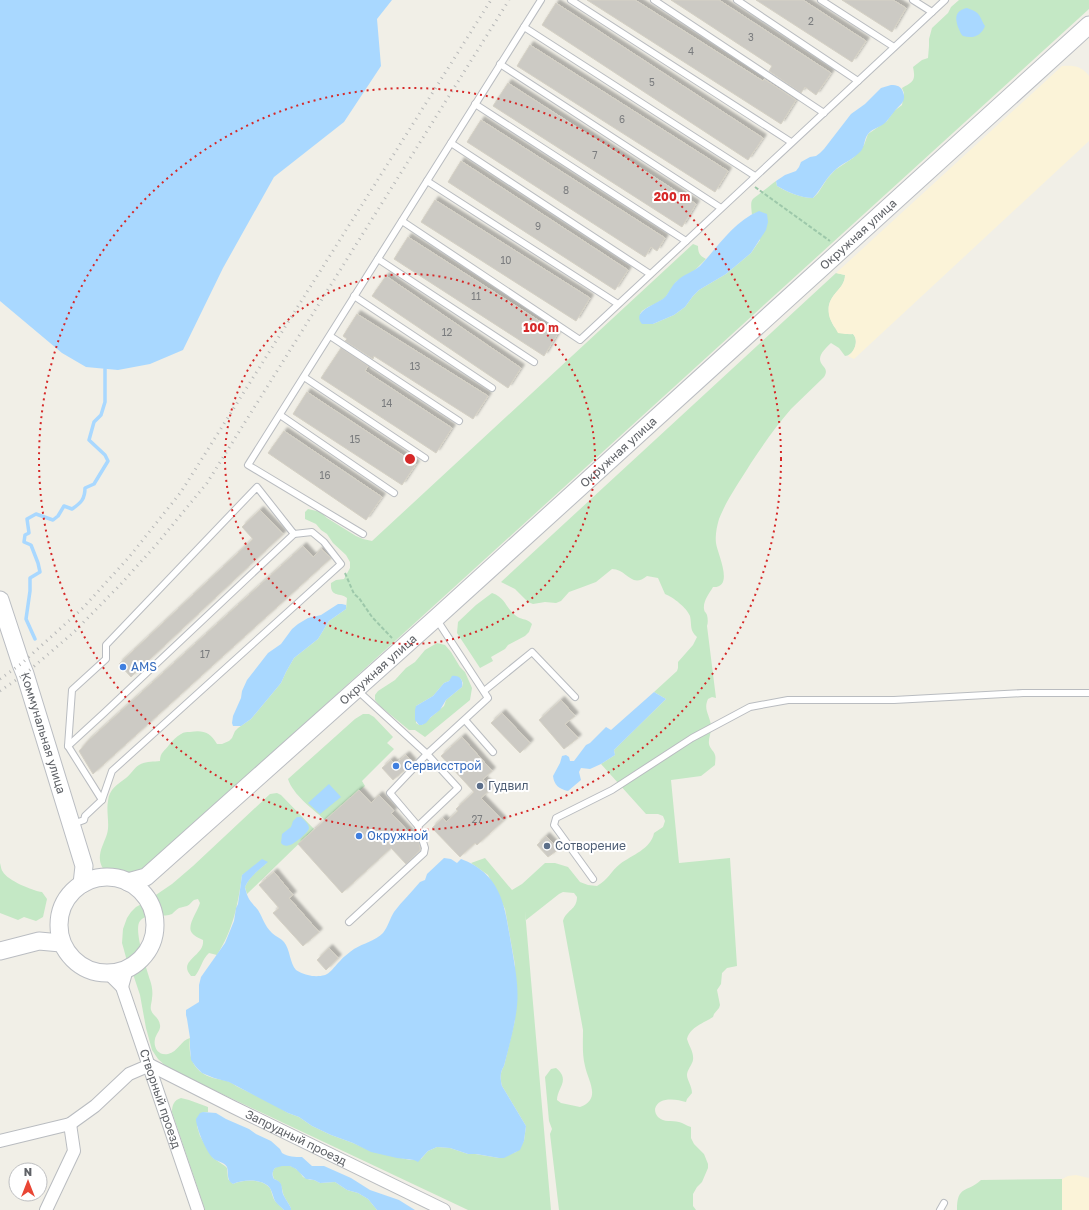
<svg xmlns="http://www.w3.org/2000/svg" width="1089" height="1210" viewBox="0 0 1089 1210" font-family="'Golos Text',sans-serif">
	<defs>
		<filter id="shadow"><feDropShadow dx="3.5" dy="-3.5" stdDeviation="1" flood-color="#0004"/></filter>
	</defs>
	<rect width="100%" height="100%" fill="#f1efe7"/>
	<g fill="#c4e8c5" fill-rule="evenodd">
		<path d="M959,0h130v9l-942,858c-6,3 -13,7 -19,10 -15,5 -30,-7 -28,-22 1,-8 5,-14 7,-21 3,-10 -1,-22 1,-33 1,-12 10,-17 18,-23 5,-4 8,-10 13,-13 7,-4 14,-3 21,-4 0,-9 5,-10 9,-16 4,-5 7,-8 12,-11 3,-2 6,-2 9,-2 13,-2 20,0 27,12h5l7,-3 3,-3 3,-7 3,-3 13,-9 30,-36 5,-11 8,-14 24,-19 11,-18 17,-12 1,-11c-7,-6 -17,0 -16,-15l5,-3 8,-1 6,-11v-6l-4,-7 -13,-12 -6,-9 -6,-4 -5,-6 -11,-5v-7l3,-3 13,3 6,6 29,18 7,3 9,2 321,-297 5,2c0,7 2,10 8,13l-11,11 -19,12 -11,16 -10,6 -7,3 -6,4 -2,3 13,10 21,-9 11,-8 8,-11 6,-6 27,-16 25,-21 9,-13 -5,-27 -3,2c-2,-18 -1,-14 11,-24 5,-3 8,-7 13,-10l1,5c10,6 24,12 36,12l5,-5 9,-14 8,-9 18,-12 11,-13 4,-11 19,-13 7,-10 8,-6 2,-12 -2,-5c11,-6 14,-7 11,-21l9,-7 6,-2 1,-12v-7l3,-11 16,-15 3,-6z"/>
		<path d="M836,273l9,2c0,17 -24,21 -14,45 2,5 3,8 8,10 5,3 8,5 14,4 6,6 2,21 -8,22l-6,-8 -8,-5c-4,4 -11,10 -11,16 0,8 10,8 4,18 -11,11 -22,21 -33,32 -15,17 -28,36 -40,54 -11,18 -24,36 -32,56 -2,7 -4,16 -3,24 1,10 19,45 -3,44 -4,7 -10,14 -9,22 1,5 1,1 3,6 1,4 1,8 0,11l9,72 -4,-1 -4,2c-5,11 2,16 3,27 1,6 -3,12 -2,18 1,5 5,7 6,11 1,3 0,7 0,10l-14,11 -30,4 8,83 51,-5 7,108 -10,2 -5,5 -1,11 -4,6 3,15 -1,3 -5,6 -1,3c-9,6 -23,10 -26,22 2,7 7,13 6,21 -1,5 -6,10 -6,15 0,5 5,11 5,18l-5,6 -1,3c-9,-3 -28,-6 -31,7 0,3 1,6 3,8 6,6 14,3 21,5 4,1 8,4 12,5v11l3,6 10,10 4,10v4l-6,14 -5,5 -4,7v12l3,4h-137l-9,-76 2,-5 -3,-8 -4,-44 6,-8 5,-1c15,12 1,20 1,32l4,3 19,4c22,-8 8,-26 5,-41 -3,-12 -2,-24 -2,-36l-20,-109c3,-11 14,-11 14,-24l-3,-4 -11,-1 -4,2 -33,26 -1,-9 26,299h-83l-299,-141 -11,-10 -6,-9 -6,-22 -6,-33 -7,-21 -5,-9 -4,-15 -2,-7 1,-14 4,-11 4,-6 5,-5 11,-6 25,-17 21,-18 77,-72 7,-1 4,2 33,34 -67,65 -2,-7c5,-11 13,-17 22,-24l-25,12c-4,30 -9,55 -25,80l-8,-2c-7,6 -8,16 -14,23h-4c-14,-16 14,-20 12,-36 -4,-2 -9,-4 -11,-7 -6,-7 6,-22 8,-30l-2,-4 -4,1c-2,1 -4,5 -7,6 -3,1 -5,1 -8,2 -3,2 -5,4 -7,6 -10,4 -24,-2 -32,7 -7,8 7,49 10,59 2,6 3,12 2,18 0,4 -2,8 -1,12 2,6 8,7 9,15 1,5 -4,9 -5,14 -2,9 4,17 13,15 10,-2 13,-14 22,-16 -2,19 3,34 23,40 8,2 16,2 23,8l41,20 11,7 11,4 13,9 19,9 22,8 18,8 39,9 11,-1 7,-8 9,-4 13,1 18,6h7l24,4 17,-6 8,-11 2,-15 -24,-40c-2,-8 -2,-14 2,-20l11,-46v-55l-10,-56 -17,-34 -17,-12 14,-5 27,32 10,-6 23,-21h10l13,4 12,15 8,3 9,1c11,-6 14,-15 23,-22 12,-9 31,-15 34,-31l9,-6 2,-6 -2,-5 -5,-2h-12l-45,-50 14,-9 -1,-5 52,-51 -12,-7 23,-21 1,-3v-6l15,-17 4,-8c-8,-7 -5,-12 -7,-21 -3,-8 -17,-19 -25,-22l-7,-16 -11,-2c-16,13 -20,-7 -35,-7l-16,13 -16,6 -11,4 -8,9 -5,2 -11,-1 -12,2 -5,-2 -13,-13 -14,-7z"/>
		<path d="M492,593c14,5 13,14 23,22 5,5 12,3 17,9l-3,8 -4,4 -17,9 -3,4 -14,8 2,4 -13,7 -23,-35 1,-11 18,-17z"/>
		<path d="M437,643l8,2 6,7 9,15 5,5 7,16 -2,12 -45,37 -10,-7h-6l-29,-24 -5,-6v-5l3,-4 17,-11 11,-12 9,-6 10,-12zM454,676l7,3 2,4 -1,4 -16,13 -2,6 -22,19h-3l-3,-2v-17l17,-10 11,-13 5,-2z"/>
		<path d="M363,714h6l5,3 19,20 -6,6 7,6 -32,32 3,5 -40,34c-12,-11 -32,-25 -37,-41l67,-60z"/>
		<path d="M0,863c1,3 1,7 3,9 4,8 30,19 39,20l5,7 -4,18 -7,4 -12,-4 -6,3 -18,-7z"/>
		<path d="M181,1098l8,2 19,7v5h-5l-6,14 3,10 13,22 12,8 2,2 1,11 5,5c10,-4 27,-6 36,3 3,3 3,10 6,14 3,3 6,6 9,9h-79l-33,-98c0,-7 2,-12 9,-14z"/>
		<path d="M278,1166h12l3,1 6,4 4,6 7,3h4l6,3 15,-1 12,8 11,3 10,6 9,11h-86v-2c-2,-4 -5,-8 -7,-12 -3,-7 -1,-14 -10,-17 -2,-6 -2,-10 4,-13z"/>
		<path d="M1062,1179v31h-105c0,-25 10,-17 24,-30z"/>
	</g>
	<g fill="#fbf3d8">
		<path d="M1062,66c11,-1 20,0 27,10v65l-235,218 -6,-3c7,-5 11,-16 5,-22h-8l-7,-1c-3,-6 -8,-12 -9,-18 -3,-22 16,-24 16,-40l-9,-2z"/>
		<polygon points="1076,1175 1089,1178 1089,1210 1062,1210 1062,1179 1068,1176"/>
	</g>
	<g fill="#a9d8ff">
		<polygon points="0,0 392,0 377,19 381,66 344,122 274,177 223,268 183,350 150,364 118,370 86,367 62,353 0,301"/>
		<path d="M967,8c14,5 11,6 18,18 -4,10 -12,13 -22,10 -3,-3 -3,-5 -5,-9 -3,-10 -3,-16 9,-19z"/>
		<path d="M891,85c6,0 10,1 12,7 4,10 -4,13 -9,20 -3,3 -5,7 -8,10 -5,5 -13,6 -18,12 -4,5 -3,12 -7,17 -8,9 -19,12 -27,20 -9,8 -13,19 -21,27 -13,0 -25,-6 -36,-12l-1,-5 9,-6 11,-4 3,-4 2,-5 9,-5 6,-1 4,-3 4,-4 27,-35 14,-10 16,-16z"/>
		<path d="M759,211l8,3 1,8 -2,8 -15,23 -25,21 -27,16 -6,6 -8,11 -11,8 -21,9h-11c-12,-14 18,-20 24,-28 4,-5 6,-11 11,-15 7,-7 16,-9 23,-15 18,-19 33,-44 59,-55z"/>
		<polygon points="338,604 342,604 346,605 346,609 329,621 318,639 294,658 286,672 281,683 251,719 241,726 233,726 232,723 233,716 241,698 242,691 247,680 268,653 281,644 292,629 298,624 308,618 321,615"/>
		<path d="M452,676c7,-1 12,4 10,11l-16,13 -6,10 -9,7 -5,6 -4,2h-3l-4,-5v-10l1,-4 17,-10 11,-13 5,-2z"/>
		<path d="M654,692l12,7 -52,51 1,5 -14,9 -11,5 -9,-1 -2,4 2,8 -13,11c-9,-2 -14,-6 -15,-15l7,-13 2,-7 4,-1 3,2 1,4h4l12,-16 4,-2 16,-16 5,3z"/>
		<polygon points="329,784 341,797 320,814 308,803"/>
		<path d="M297,817h4c3,3 8,7 8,11 0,4 -15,16 -19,17 -3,1 -4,1 -7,0l-2,-2 1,-9 9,-7 2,-6z"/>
		<path d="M444,858l7,1 6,4 4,-4c43,16 44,51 51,90 3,18 7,38 5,57 -2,20 -8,40 -13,60 -4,6 -4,12 -2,20l24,40 -2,15 -4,9 -16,8h-5l-23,-4h-8l-18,-6 -13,-1 -9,4 -10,11 -4,-2 -17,-2 -26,-6 -18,-9 -22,-8 -19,-9 -13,-9 -11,-4 -59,-31 -15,-4 -12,-5 -6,-6 -5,-7 -1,-12v-10l-3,-19 -1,-4v-5l13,-8v-17l2,-8 24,-34 9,-22 2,-13 2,-4 4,-29 20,-16 6,3c-9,8 -18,14 -23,25 1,5 3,12 7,16 2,3 4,4 6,7 5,8 6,15 14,23 4,4 9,5 12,9 6,7 6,22 12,28 4,3 11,5 16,6 18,1 17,-4 28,-15 4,-5 9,-8 14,-12 10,-6 21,-8 29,-16 5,-6 7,-15 11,-21 8,-11 18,-20 26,-30l5,-2 2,-6z"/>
		<path d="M203,1112l13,1 10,6 23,10 7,5 15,7 9,8 2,4c6,4 13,4 20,4l10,9h12l27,12 19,12 29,10 16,10h-38l-9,-11 -10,-6 -11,-3 -12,-8 -15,1 -6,-3 -8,-1 -10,-10 -6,-3h-8l-7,2c-3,4 -3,7 -1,11 11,4 6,9 10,17 2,4 5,8 7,12v2h-7c-3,-3 -7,-6 -9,-9 -2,-4 -3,-11 -6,-14 -8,-9 -27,-7 -36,-3 -7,-4 -4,-10 -6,-17 -3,-5 -9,-5 -13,-8 -7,-5 -18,-31 -18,-40l4,-6z"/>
	</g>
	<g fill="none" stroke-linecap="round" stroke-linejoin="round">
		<path stroke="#a9d8ff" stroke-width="3.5" d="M35,639l-9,-20 4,-28v-13l10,-6 -2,-9 -7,-18 -7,-3 1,-7 4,-2 -2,-14 9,-5 17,6 5,-4 6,-10 8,3c9,-6 13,-10 13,-21l9,-4 14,-23 -3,-6 -16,-15 5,-18 7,-7 4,-13v-33"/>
	</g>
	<g fill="#cccac4" stroke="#d5d1c5" filter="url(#shadow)">
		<polygon points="587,0 635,0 763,81 764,79 796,100 781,124"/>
		<polygon points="671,0 719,0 831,73 816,95 805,87 801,93 769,71 772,66"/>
		<polygon points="756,0 803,0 866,41 852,62"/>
		<polygon points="842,0 893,0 906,8 892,32"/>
		<polygon points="556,3 763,138 748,160 542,25"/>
		<polygon points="530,45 728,171 715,192 517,66"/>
		<polygon points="508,83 696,204 682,227 493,106"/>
		<polygon points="481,120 665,238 657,251 651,247 645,257 467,142"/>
		<polygon points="461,161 628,270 615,290 448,182"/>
		<polygon points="435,200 590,298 576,321 421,222"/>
		<polygon points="408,237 558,333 544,356 394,259"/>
		<polygon points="386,276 521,368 508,388 372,296"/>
		<polygon points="357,314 488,396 473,419 374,356 373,359 345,341 347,339 343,336"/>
		<polygon points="341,348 368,366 365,371 452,428 436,453 321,378"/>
		<polygon points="307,392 416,464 402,485 293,414"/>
		<polygon points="284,431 382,497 366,520 268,453"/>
		<polygon points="260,510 283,534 131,677 119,664 253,539 242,527"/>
		<polygon points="303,546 313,557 321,549 331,558 93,774 79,751 88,741"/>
		<polygon points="561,700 575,716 565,724 578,738 564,749 539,720"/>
		<polygon points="502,713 530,743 520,753 491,723"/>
		<polygon points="462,737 492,771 483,779 492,788 481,798 503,821 477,845 475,843 460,857 432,828 443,818 446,822 458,811 456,809 474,792 441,756"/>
		<polygon points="406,755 413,763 393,780 382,768 391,760 395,764"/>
		<polygon points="359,790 371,803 379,795 394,811 391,813 419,843 420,848 420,850 406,864 391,848 342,893 298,844"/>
		<polygon points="546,836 559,849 548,857 537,845"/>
		<polygon points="274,872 293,895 289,898 319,932 303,946 273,913 279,908 259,885"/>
		<polygon points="329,948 338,958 326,970 317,960"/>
	</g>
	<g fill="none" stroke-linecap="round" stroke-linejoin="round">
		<defs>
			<g id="service">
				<polyline points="571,0 791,142"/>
				<polyline points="654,0 824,113"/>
				<polyline points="737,0 858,81"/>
				<polyline points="821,0 894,47"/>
				<polyline points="913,0 932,12"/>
				<polyline points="524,27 755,176"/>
				<polyline points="500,64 721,208"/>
				<polyline points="475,104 686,241"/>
				<polyline points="451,143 650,274"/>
				<polyline points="427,181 618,304"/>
				<polyline points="402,221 580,340 945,0"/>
				<polyline points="378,259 534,362"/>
				<polyline points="354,296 492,388"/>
				<polyline points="330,336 459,421"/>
				<polyline points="304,377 425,458"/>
				<polyline points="280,415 394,493"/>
				<polyline points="363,534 248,465 541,0"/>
				<polyline points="357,690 427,754 458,788 418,826"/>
				<polyline points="484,691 532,652 575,697"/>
				<polyline points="465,720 493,752"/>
				<polyline points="68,746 72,690 106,659 106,645 257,487 294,534 312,532 324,542 341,564 112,771 102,800 85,816 84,820 73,824"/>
				<polyline points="102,800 68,746 104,713 294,534"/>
				<polyline points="593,879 554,825 556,818 612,790 692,738 750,707 788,700 894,700 1023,693 1089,693"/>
				<polyline points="349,922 424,853 425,848 418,826 390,793 427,754 488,698 437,620"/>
				<polyline points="940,1210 944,1203"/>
			</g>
			<g id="minor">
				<path id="s1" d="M108,973l14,14 76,223"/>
				<polyline points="122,987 127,969"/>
				<path id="s2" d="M150,1065l83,42 211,103"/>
				<polyline points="0,1141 70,1124 95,1106 129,1074 150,1065"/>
				<polyline points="46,1210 74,1151 70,1124"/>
			</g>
			<g id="secondary">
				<path id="s3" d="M0,600l21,64 4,10 59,192 -2,18"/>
				<circle cx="107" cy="925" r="48"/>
				<path id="s4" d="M128,882l18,-5 290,-259 653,-593"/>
				<polyline points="0,951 39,941 61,943"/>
			</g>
		</defs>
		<use href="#service" stroke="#b9bcc0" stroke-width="8"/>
		<use href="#minor" stroke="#b9bcc0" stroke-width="14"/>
		<use href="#secondary" stroke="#babdc2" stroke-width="19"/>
		<g stroke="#9dc8aa" stroke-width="2" stroke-dasharray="4 2" stroke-linecap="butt">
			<polyline points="755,187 830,241"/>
			<polyline points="345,573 354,594 359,598 372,617 392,638"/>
		</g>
		<use href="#service" stroke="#fff" stroke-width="6"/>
		<use href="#minor" stroke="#fff" stroke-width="12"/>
		<use href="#secondary" stroke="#fff" stroke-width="17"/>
		<g stroke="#b7b8b8" stroke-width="3" stroke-dasharray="1 5" stroke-linecap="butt">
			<polyline points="0,679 21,664 83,608 130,556 181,492 491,0"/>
			<polyline points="0,691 25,674 73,633 120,585 156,545 207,483 509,0"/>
		</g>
	</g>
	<g fill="none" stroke="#d62828" stroke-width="2" stroke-dasharray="2 4">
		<circle cx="410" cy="459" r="185"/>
		<circle cx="410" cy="459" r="371"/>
	</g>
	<g fill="#3f7fe0" stroke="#fff" stroke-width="1.5">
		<circle cx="123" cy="667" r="4"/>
		<circle cx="396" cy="766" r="4"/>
		<circle cx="359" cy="836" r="4"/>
	</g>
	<g fill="#5c6f8a" stroke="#fff" stroke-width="1.5">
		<circle cx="480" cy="786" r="4"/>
		<circle cx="547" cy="846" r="4"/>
	</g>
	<g text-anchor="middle" stroke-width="4" stroke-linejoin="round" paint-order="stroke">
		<g font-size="10" fill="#7a7c7e">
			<text x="811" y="25">2</text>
			<text x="751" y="41">3</text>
			<text x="691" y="55">4</text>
			<text x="652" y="86">5</text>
			<text x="622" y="123">6</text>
			<text x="595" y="159">7</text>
			<text x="566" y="194">8</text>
			<text x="538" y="230">9</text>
			<text x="506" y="264">10</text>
			<text x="476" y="300">11</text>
			<text x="447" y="336">12</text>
			<text x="415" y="370">13</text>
			<text x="387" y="407">14</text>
			<text x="355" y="443">15</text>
			<text x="325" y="479">16</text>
			<text x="205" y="658">17</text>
			<text x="477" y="823">27</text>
		</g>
		<g font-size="12" fill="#5f6267" stroke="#fff">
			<text dy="4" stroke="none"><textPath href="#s4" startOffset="978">Окружная улица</textPath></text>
			<text dy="4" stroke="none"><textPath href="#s4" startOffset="654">Окружная улица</textPath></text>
			<text dy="4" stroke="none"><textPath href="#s4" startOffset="330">Окружная улица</textPath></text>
			<text dy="4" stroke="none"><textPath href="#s3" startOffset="140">Коммунальная улица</textPath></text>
			<text dy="4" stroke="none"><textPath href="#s1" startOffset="138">Створный проезд</textPath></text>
			<text dy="4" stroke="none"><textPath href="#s2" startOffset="163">Запрудный проезд</textPath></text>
		</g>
		<g font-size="12" fill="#366cbe" stroke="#fff" text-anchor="start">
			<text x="131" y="671">AMS</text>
			<text x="404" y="770">Сервисстрой</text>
			<text x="367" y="840">Окружной</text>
		</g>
		<g font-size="12" fill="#4e5e75" stroke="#fff" text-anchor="start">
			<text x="488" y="790">Гудвил</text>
			<text x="555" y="850">Сотворение</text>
		</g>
	</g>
	<circle cx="410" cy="459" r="6" fill="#d62828" stroke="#fff" stroke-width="2"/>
	<g font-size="12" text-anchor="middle" font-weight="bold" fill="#d62828" stroke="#fff" stroke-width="4" stroke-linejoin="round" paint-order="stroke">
		<text x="672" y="201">200 m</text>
		<text x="541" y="332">100 m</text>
	</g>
	<g transform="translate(28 1182)"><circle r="19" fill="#ffffff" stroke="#bfc0c2"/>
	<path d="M0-3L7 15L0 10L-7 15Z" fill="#e94635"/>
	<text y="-6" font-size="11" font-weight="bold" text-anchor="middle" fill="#5f6267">N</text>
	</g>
</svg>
